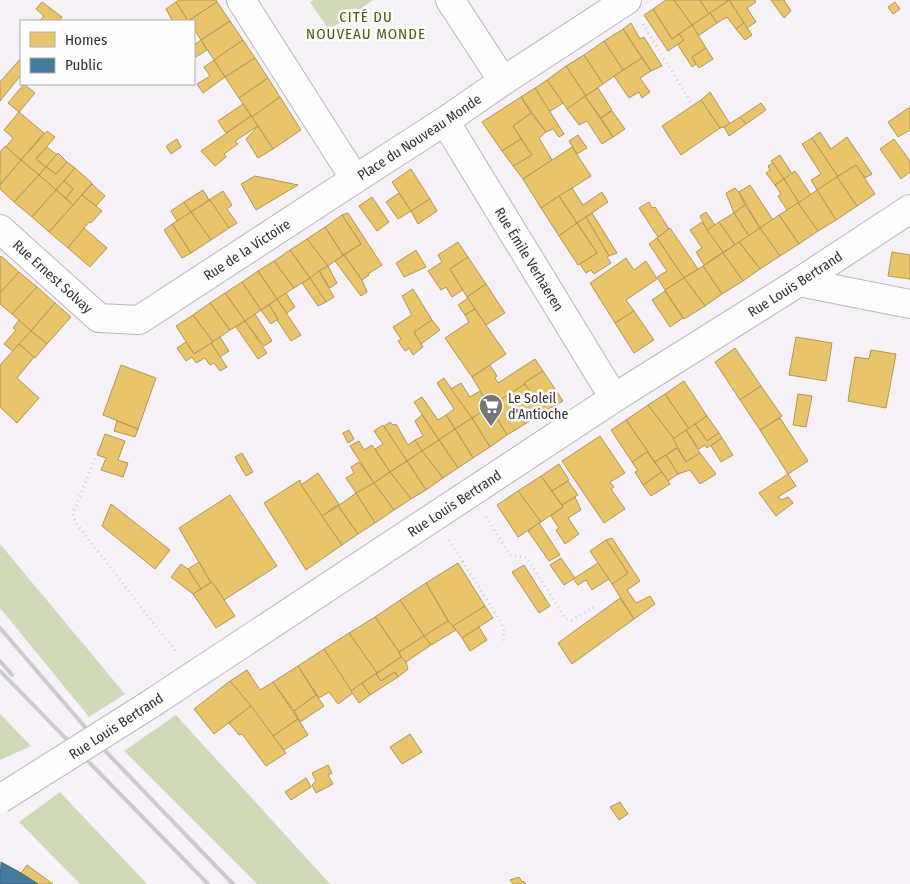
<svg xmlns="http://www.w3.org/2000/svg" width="910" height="884" viewBox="0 0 910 884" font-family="'Fira Sans Condensed',sans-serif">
	<rect width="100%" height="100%" fill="#f5f1f7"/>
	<g fill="#d1dab8">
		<polygon points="313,0 373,0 329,30 310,2"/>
		<polygon points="0,544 125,694 89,717 0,608"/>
		<polygon points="0,714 31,746 0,760"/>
		<polygon points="176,715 330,884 257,884 124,751"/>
		<polygon points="60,792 147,884 80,884 19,822"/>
	</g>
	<g fill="#e9c46a" stroke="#b3985a">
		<polygon points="179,0 216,0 217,2 188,21 176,2"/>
		<polygon points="666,0 674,0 692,25 672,39 653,9"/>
		<polygon points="674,0 700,0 709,14 692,25"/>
		<polygon points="700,0 729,0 709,14"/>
		<polygon points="729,0 755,0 756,2 747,8 756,22 747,28"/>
		<polygon points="729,0 744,23 736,29 727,17 717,23 710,13"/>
		<polygon points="771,0 784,0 791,11 784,18"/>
		<polygon points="42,2 62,17 59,21 39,21 44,16 36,9"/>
		<polygon points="176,2 188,21 170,21 172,20 166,9"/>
		<polygon points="217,2 230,21 201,40 194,29 194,21 188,21"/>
		<polygon points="895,2 900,9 893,14 888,7"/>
		<polygon points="653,9 672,39 679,34 684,40 668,51 644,15"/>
		<polygon points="710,13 717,23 698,36 692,25"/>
		<polygon points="230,21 243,40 214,60 201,40"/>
		<polygon points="631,23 640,39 644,37 662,66 651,71 623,29"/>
		<polygon points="744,23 752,35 745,40 736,29"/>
		<polygon points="692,25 706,48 692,57 696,64 692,67 678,45 684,40 679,34"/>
		<polygon points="623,29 642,58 623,70 604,41"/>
		<polygon points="201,40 207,50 194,58 194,45"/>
		<polygon points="243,40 255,58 225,77 214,60"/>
		<polygon points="604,41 623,70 603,84 584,55"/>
		<polygon points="706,48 713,59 699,68 692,57"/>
		<polygon points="584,55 603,84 586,96 566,66"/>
		<polygon points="21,58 21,75 0,101 0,82"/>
		<polygon points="255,58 268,78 239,98 225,77"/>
		<polygon points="642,58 651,71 640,78 650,92 642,98 639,92 629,98 614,76"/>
		<polygon points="214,60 225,77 203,93 197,84 210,76 204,67"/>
		<polygon points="566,66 586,96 567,109 547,80"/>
		<polygon points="268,78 280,97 252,117 239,98"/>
		<polygon points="547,80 563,103 549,112 535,88"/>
		<polygon points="24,84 35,93 19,112 8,103"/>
		<polygon points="535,88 564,134 559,137 553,129 546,132 521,97"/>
		<polygon points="598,88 612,110 601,118 585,96"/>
		<polygon points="710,92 730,124 724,127 720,128 701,100"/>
		<polygon points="585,96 613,137 602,144 587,121 579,125 567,109"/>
		<polygon points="280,97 301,130 273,149 252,117"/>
		<polygon points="521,97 531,113 513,126 521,139 502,151 482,122"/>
		<polygon points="701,100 720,128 681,155 662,126"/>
		<polygon points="761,103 766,110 746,124 740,117"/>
		<polygon points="243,104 251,116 226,133 218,121"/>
		<polygon points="910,107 910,130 898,137 888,122"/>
		<polygon points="612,111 625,129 613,137 601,118"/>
		<polygon points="19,112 44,133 21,160 6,147 13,138 4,130"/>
		<polygon points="531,113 546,132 539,138 552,160 523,179 513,166 532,155 513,126"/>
		<polygon points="251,116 258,126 235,141 238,144 224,154 226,157 215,166 201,151"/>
		<polygon points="740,117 746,124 729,136 724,127"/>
		<polygon points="258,126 273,149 258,158 246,139"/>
		<polygon points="47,131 55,137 36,159 46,167 39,175 21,160"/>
		<polygon points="820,132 831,149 847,137 872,174 865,178 856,165 838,177 812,138"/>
		<polygon points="578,135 587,148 577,154 569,141"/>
		<polygon points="812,138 838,177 817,190 811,180 821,174 802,144"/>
		<polygon points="177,139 181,147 171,154 166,146"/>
		<polygon points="521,139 532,155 513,166 502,151"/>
		<polygon points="894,139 910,161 910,172 901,179 880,149"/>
		<polygon points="5,146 21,160 0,185 0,152"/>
		<polygon points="47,147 57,155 46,167 36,159"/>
		<polygon points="572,147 591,176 541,208 523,179"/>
		<polygon points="58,153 67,162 56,174 46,167"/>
		<polygon points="780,155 792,174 784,179 771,161"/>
		<polygon points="21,160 39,175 14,202 0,189 0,185"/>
		<polygon points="67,162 75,168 56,190 39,175 46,167 56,174"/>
		<polygon points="773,163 784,179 775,185 766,173 770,170 768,166"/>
		<polygon points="856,165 875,194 857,206 837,177"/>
		<polygon points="75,168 92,183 73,205 66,198 73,189 64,181"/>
		<polygon points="411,169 430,199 411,211 392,182"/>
		<polygon points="795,171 811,195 799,203 784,179"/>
		<polygon points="39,175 56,190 32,217 14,202"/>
		<polygon points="255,176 298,185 256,210 241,184"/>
		<polygon points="837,177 857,206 836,220 817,190"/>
		<polygon points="784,179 799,203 787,210 778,196 781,194 775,185"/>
		<polygon points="64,181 73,189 66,198 56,190"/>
		<polygon points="92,184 105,196 96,206 82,195"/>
		<polygon points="750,185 773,220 760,228 739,192"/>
		<polygon points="572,188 583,205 602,192 608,202 577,223 559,196"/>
		<polygon points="735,188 739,192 745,205 734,213 726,193"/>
		<polygon points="56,190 73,205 49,232 32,217"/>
		<polygon points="203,190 209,200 191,212 184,202"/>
		<polygon points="817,190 836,220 818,231 798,203"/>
		<polygon points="223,191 232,205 227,209 237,223 229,228 209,200"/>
		<polygon points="399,193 411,211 398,219 386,202"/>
		<polygon points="82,195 102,211 91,223 89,222 68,248 49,232"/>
		<polygon points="559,196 577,223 559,236 541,208"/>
		<polygon points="372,197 389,222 377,231 359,206"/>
		<polygon points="430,199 437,211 418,224 411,211"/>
		<polygon points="210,200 229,228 211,240 191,212"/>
		<polygon points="184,202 191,212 177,221 171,211"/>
		<polygon points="649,202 652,208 655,207 669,229 658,237 639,208"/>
		<polygon points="798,203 818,231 799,244 779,215"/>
		<polygon points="745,205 760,228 749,236 734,213"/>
		<polygon points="191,212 211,240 191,253 172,224"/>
		<polygon points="706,212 715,225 707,230 700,216"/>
		<polygon points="348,213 382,265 368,274 369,275 362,280 344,255 361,244 342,215"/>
		<polygon points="592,213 617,253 609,256 586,217"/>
		<polygon points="734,213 749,236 735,245 719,222"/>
		<polygon points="342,215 361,244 343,255 325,227"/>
		<polygon points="779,215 799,244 780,256 760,228"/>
		<polygon points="586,217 609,256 607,257 611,263 594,274 591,270 586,273 580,264 597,253 577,223"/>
		<polygon points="702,222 723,252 704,265 696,252 702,248 690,230"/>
		<polygon points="719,222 735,245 723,252 707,230"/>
		<polygon points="577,223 597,253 578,265 559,236"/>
		<polygon points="172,224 191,253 182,258 164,230"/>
		<polygon points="325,227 343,255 328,266 307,239"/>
		<polygon points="84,228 107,248 90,267 68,248"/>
		<polygon points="670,228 698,269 684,278 657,238"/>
		<polygon points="760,228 780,256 760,269 739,242"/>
		<polygon points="657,238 684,278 665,290 657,277 667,271 649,244"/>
		<polygon points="307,239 328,266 310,278 290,250"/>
		<polygon points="458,242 468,257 450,269 463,290 452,297 446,287 441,290 428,271 442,262 438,255"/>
		<polygon points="739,242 760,269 743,281 723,253"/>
		<polygon points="290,250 310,278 294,288 274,261"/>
		<polygon points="416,250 426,267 404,277 396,263"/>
		<polygon points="892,252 910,255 910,279 888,276"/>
		<polygon points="723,253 743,281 722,294 703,266"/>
		<polygon points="344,255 362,280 367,292 361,296 335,261"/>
		<polygon points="1,256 19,272 0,293 0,258"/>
		<polygon points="468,257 486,284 467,297 450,269"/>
		<polygon points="626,258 634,270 646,261 657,279 626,300 634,311 615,323 590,283"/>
		<polygon points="274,261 294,288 277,299 258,271"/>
		<polygon points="328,266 337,283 330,288 319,271"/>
		<polygon points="703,266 722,294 705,306 684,278"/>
		<polygon points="258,271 277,299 261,310 242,282"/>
		<polygon points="319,271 334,297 326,302 310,278"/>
		<polygon points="19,272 37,287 12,314 0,304 0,293"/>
		<polygon points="310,278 326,302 318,306 302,283"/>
		<polygon points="684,278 705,306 684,319 665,290"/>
		<polygon points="242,282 261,310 245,321 225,293"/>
		<polygon points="486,284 505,313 486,325 467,297"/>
		<polygon points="37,287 55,303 31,331 12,314"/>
		<polygon points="413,289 432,320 414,332 423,347 413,355 409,348 405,351 398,341 401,339 393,327 412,315 402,296"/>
		<polygon points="665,291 683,318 670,327 652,300"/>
		<polygon points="225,293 245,321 230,330 210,303"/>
		<polygon points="286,293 295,307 287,313 277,299"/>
		<polygon points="468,298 475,309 465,315 458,305"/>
		<polygon points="277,299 301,335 291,341 277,320 278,319 269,305"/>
		<polygon points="55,303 71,317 47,344 31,331"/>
		<polygon points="210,303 230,330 213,342 193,315"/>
		<polygon points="269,305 278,319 271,324 261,310"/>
		<polygon points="475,309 506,354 472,377 445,338 469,322 465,315"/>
		<polygon points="634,311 654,340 634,353 615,323"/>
		<polygon points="255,314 272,341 264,346 245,321"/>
		<polygon points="193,315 213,342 194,354 176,326"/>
		<polygon points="19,320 31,331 13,351 4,344 16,330 13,328"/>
		<polygon points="432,320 440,330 421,344 414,332"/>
		<polygon points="245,321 267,353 258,359 236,327"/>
		<polygon points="31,331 47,344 35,358 19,344"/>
		<polygon points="220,337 229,351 220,357 211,343"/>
		<polygon points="796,337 832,343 826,381 789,375"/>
		<polygon points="186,342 194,354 211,343 227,367 220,371 214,363 210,365 205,358 196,363 192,357 186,361 177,348"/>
		<polygon points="19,344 34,357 17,378 39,398 17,423 0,407 0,365"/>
		<polygon points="735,348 761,386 740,400 715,362"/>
		<polygon points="871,350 896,354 886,408 848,401 855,357 869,359"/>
		<polygon points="535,359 543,371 524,383 525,384 490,407 472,377 490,365 497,376 495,378 498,383"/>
		<polygon points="121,365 156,378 138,429 103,415"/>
		<polygon points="543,371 563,401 543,412 524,383"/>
		<polygon points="444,378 472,418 455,429 446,415 454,409 437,383"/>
		<polygon points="684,381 707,416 689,429 665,394"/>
		<polygon points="461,383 470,397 480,391 490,407 472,418 451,389"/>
		<polygon points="525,384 543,412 525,424 506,396"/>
		<polygon points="761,386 782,416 760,430 740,400"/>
		<polygon points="665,394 689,429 674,439 648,405"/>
		<polygon points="798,394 812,396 806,427 793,425"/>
		<polygon points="506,396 525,424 507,435 490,407"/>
		<polygon points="422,397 438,420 446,415 455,429 439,440 414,402"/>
		<polygon points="648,405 674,439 678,447 655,462 626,420"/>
		<polygon points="490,407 507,435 490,447 472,418"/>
		<polygon points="422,415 439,440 422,451 415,440 423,436 415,421"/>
		<polygon points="707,416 719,433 707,441 695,424"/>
		<polygon points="472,418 490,447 473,458 455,429"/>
		<polygon points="780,418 808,461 788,474 760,430"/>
		<polygon points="626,420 648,452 632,462 611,430"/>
		<polygon points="117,421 138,429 135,437 114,431"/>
		<polygon points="390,422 393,425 396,424 408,445 415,440 422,451 407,461 383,427"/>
		<polygon points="695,424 707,441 719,433 722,438 707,448 705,445 699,449 686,430"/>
		<polygon points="383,425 407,461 390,472 375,449 383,444 374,431"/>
		<polygon points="455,429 473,458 458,468 439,440"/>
		<polygon points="349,430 354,439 348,443 343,433"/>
		<polygon points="686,430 700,453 686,462 673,439"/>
		<polygon points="105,434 125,441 118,460 128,463 123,477 101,470 106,458 97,455"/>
		<polygon points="600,436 625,473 610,482 614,487 611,489 625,509 604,523 562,461"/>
		<polygon points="722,438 733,455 721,462 711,446"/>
		<polygon points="439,440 458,468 443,478 422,451"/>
		<polygon points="359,441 364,450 372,445 390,472 374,483 350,446"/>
		<polygon points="677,448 686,462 700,453 716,474 700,484 690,470 678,474 666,455"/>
		<polygon points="422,451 443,478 426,490 407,461"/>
		<polygon points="647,452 662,472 643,485 635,472 638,471 632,462"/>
		<polygon points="242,453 253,472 246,476 235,457"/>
		<polygon points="666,455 678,474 668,481 655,462"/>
		<polygon points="407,461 426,490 411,499 390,472"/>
		<polygon points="359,462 374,483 356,493 346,478 354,473 351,467"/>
		<polygon points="559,464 569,480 552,491 541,476"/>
		<polygon points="390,472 411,499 394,510 374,483"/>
		<polygon points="662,472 670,484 651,496 643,485"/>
		<polygon points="318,473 339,504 322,516 301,485"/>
		<polygon points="788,474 796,486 778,497 782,500 788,497 793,503 776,516 759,493"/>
		<polygon points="541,476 563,507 541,522 518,491"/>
		<polygon points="300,480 301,485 342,545 306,570 264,503"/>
		<polygon points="568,481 578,495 562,505 552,491"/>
		<polygon points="374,483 394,510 375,523 356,493"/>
		<polygon points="518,491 541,522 518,537 497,505"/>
		<polygon points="356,493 375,523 358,534 338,506"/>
		<polygon points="230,495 277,566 224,600 212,582 211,583 179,528"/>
		<polygon points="575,497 581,510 568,518 579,534 565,544 556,530 559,528 551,516 563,507 562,505"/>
		<polygon points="111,504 170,550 155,569 102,526"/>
		<polygon points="338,506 358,534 342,545 322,516"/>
		<polygon points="539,523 560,555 549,561 528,531"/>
		<polygon points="612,538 640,581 627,590 636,603 650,596 655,604 634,619 612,584 628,573 606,540"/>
		<polygon points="606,540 628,573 612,584 590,551"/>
		<polygon points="561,558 575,578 564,585 550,565"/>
		<polygon points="199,562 211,583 201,589 188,569"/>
		<polygon points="458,563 485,606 452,627 426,583"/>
		<polygon points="598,563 609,579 592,590 586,580 578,585 573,579"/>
		<polygon points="181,564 188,569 201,589 193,594 171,577"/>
		<polygon points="524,565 550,606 539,613 512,572"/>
		<polygon points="212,582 235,616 216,628 193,594"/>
		<polygon points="426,583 448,621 424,636 400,600"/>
		<polygon points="620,598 634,619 572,664 558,643"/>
		<polygon points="400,600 424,636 399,652 375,617"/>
		<polygon points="485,606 493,618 462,638 453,626"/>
		<polygon points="375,617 399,652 401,657 377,673 349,633"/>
		<polygon points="448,621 456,630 431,645 424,636"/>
		<polygon points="479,627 487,640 470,651 462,638"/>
		<polygon points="349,633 377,673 351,691 324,649"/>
		<polygon points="424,636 431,645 406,662 401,657 399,652"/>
		<polygon points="324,649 353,693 338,704 329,692 319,698 298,666"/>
		<polygon points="401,657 406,662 408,669 398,677 395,672 381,681 376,674"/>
		<polygon points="298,666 316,695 294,711 273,682"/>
		<polygon points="247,670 260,690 273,682 298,719 273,736 230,681"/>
		<polygon points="395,672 398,677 370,695 362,683 376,674 381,681"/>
		<polygon points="230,681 251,706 214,734 194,709"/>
		<polygon points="362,683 370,695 359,703 351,691"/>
		<polygon points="316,695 324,706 300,722 294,711"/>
		<polygon points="251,706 286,753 266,766 242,734 239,735 229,723"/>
		<polygon points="298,719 308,735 284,750 273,736"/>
		<polygon points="410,734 422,752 402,764 390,747"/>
		<polygon points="328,765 332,773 328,775 333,784 316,793 312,785 316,781 312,773"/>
		<polygon points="306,778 311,787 291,800 285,792"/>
		<polygon points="620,802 628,814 619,820 610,807"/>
		<polygon points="27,865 53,884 38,884 21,873"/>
		<polygon points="519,877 522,882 523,881 526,884 513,884 510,880"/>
	</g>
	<polygon fill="#457b9d" stroke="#40657e" points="1,862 21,873 38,884 0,884"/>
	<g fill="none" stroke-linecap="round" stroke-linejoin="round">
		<defs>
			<g id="minor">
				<path id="s1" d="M241,0l114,179 90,-58 58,-40 -53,-81"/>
				<polyline points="503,81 627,0"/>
				<path id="s2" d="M445,121l169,277"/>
				<path id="s3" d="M0,229l99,89 40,2 216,-141"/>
				<polyline points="799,282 910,304"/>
				<path id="s4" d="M149,705l465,-307 185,-116 111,-73"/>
			</g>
		</defs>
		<use href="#minor" stroke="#bcb8bd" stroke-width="30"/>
		<g stroke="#d1cfd2" stroke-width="3" stroke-dasharray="1 4" stroke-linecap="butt">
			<polyline points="643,24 691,103"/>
			<polyline points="97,454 73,513 75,522 177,653"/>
			<polyline points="486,517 510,555 527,558 566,619 572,620 596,606"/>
			<polyline points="449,540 501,622 504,631 503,641"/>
		</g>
		<use href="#minor" stroke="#fefdfe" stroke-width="28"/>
		<g stroke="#cbcacc" stroke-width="4">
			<polyline points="0,628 109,755 233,884"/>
			<polyline points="0,661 12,675"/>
			<polyline points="0,671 208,884"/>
		</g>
		<defs>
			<polyline id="minor-bridge" points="0,799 149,705"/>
		</defs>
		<use href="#minor-bridge" stroke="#bcb8bd" stroke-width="30" stroke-linecap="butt"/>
		<use href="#minor-bridge" stroke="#fefdfe" stroke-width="28"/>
	</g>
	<defs>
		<symbol id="supermarket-pin" viewBox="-11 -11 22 30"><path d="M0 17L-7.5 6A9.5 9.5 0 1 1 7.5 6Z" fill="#78747a" stroke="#fefefe"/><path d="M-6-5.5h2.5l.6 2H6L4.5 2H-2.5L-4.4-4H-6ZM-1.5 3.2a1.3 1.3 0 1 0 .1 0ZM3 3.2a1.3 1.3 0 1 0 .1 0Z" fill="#fff"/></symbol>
	</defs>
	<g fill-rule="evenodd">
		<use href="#supermarket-pin" x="477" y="392" width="28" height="38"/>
	</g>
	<g text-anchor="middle" stroke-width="5" stroke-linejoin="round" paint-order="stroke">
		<g font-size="14" fill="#343136" stroke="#fefefe">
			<text dy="5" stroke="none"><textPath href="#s1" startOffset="289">Place du Nouveau Monde</textPath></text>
			<text dy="5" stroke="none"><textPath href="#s3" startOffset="302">Rue de la Victoire</textPath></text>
			<text dy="5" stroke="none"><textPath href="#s2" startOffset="162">Rue Émile Verhaeren</textPath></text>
			<text dy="5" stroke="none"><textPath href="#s3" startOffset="71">Rue Ernest Solvay</textPath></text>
			<text dy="5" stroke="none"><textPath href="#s4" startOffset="771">Rue Louis Bertrand</textPath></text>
			<text dy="5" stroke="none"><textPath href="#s4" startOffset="366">Rue Louis Bertrand</textPath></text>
			<text transform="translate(116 726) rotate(-33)" y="5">Rue Louis Bertrand</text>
		</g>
		<g font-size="14" fill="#343136" stroke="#fefefe" text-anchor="start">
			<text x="508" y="403">Le Soleil<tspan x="508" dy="16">d'Antioche</tspan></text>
		</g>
		<g font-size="15" letter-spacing="1" fill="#505e0f" stroke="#fefefe">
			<text x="366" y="22">CITÉ DU<tspan x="366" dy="17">NOUVEAU MONDE</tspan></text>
		</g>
	</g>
	<rect x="20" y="20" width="175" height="65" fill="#fefefe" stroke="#adacae"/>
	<rect x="30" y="32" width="25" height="15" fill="#e9c46a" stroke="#adacae"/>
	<text x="65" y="45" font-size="15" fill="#343136">Homes</text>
	<rect x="30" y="58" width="25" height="15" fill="#457b9d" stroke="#adacae"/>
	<text x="65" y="70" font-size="15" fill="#343136">Public</text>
</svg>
